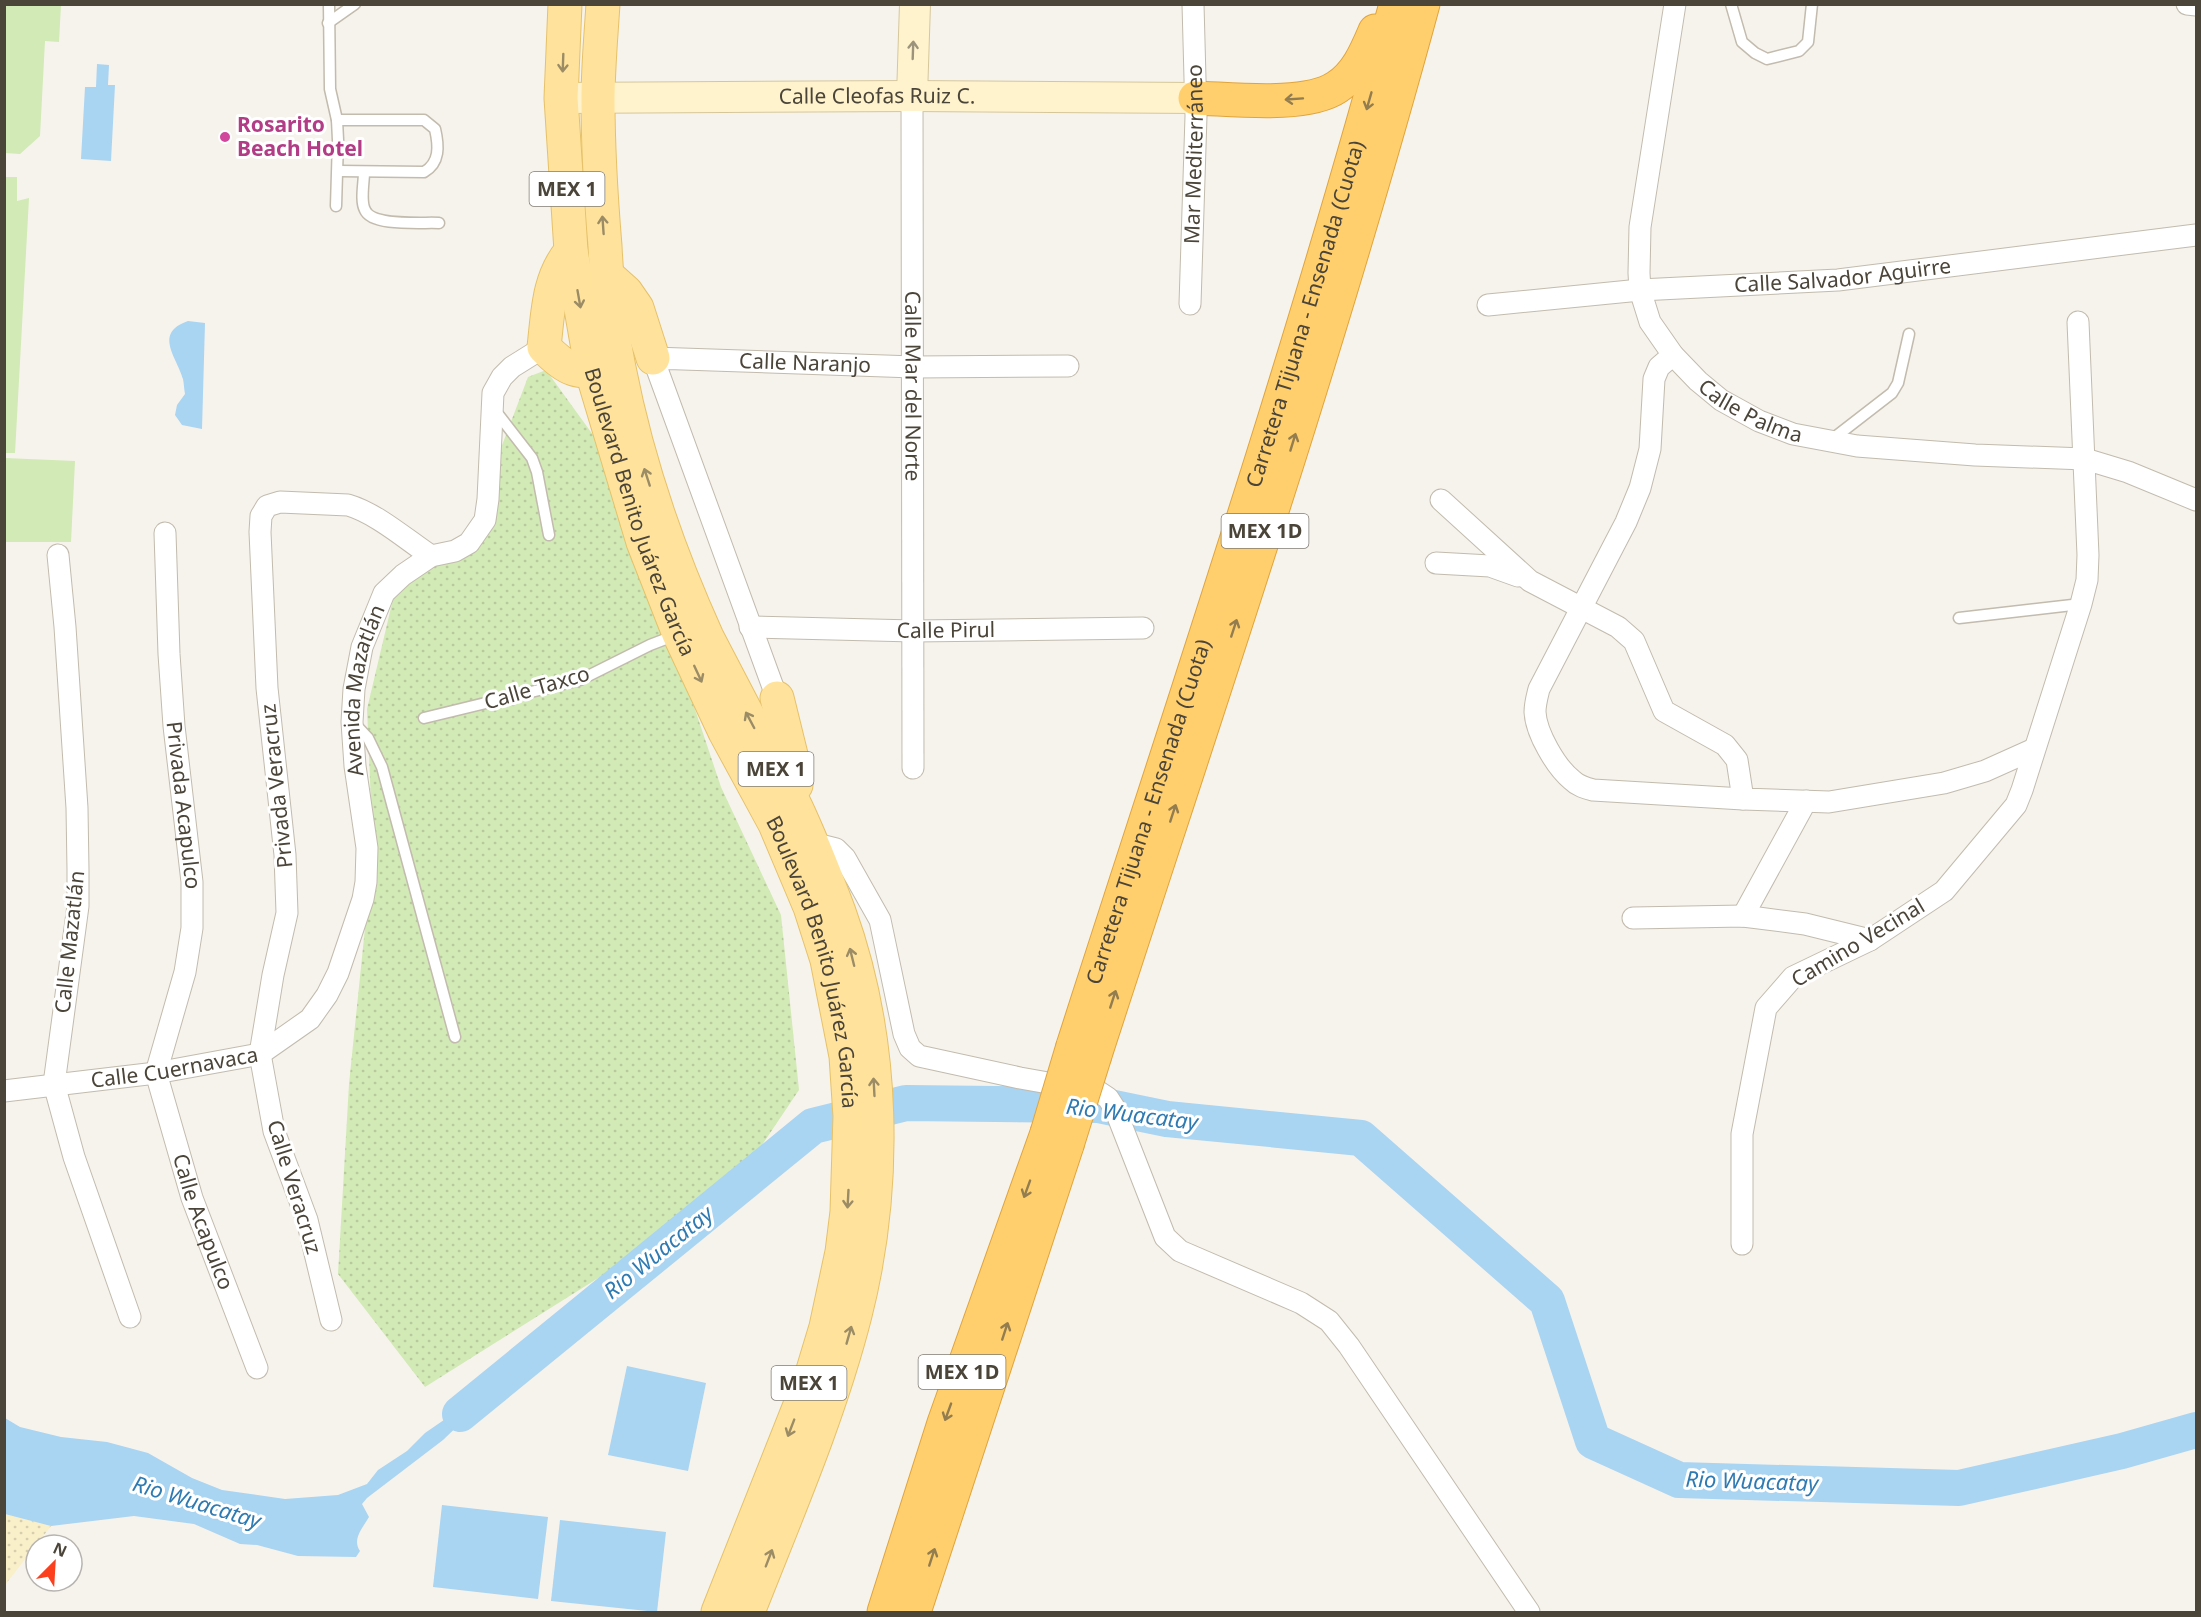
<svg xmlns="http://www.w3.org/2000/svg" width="2201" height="1617" viewBox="0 0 2201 1617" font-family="'Noto Sans',sans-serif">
	<defs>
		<pattern id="sand-dots" width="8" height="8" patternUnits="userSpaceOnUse" patternTransform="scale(1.5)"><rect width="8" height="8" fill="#f9efc9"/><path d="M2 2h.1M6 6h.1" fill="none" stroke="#d7cead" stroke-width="1.8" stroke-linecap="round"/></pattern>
		<pattern id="park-dots" width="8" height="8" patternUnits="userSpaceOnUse" patternTransform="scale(1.5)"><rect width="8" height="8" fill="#d2eab5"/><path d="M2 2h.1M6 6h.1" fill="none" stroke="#b6ca9c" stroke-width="1.8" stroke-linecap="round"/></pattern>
	</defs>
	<rect width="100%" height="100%" fill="#f6f3ec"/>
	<g fill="#d2eab5">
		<polygon points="5,4 61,5 59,42 45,41 40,136 20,154 5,153"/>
		<polygon points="5,177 17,177 17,201 29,198 15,453 4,453"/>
		<polygon points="5,458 75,461 71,542 5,542"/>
	</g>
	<polygon fill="url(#sand-dots)" points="5,1514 51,1526 5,1585"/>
	<polygon fill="url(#park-dots)" points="546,370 596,439 633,524 721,787 781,915 799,1090 727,1197 425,1387 338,1274 349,1084 373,850 367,709 393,599 420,554 463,548 528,377"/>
	<g fill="#a9d4f2">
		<polygon points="97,64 109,65 108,85 115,85 111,161 81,159 85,87 96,87"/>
		<path d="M188,321l17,2 -3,106 -20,-4 -7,-10 2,-10 8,-11c-1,-5 -1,-10 -2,-15 -6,-22 -30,-46 5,-58z"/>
		<polygon points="627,1366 706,1383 688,1471 608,1455"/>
		<path d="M499,1382l-3,7 -53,51 -76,58 -5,6 7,13c-7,12 -17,22 -9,34l-4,6 -58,-1 -41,-11 -17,-1 -46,-20 -60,-8 -83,10 -46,-12v-96l15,9 41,10 46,5 41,11 44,25 30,12 63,9 53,-4 29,-11 11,-14 29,-19 18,-18z"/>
		<polygon points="442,1505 548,1517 538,1599 433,1587"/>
		<polygon points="560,1520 666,1532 657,1612 551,1601"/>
	</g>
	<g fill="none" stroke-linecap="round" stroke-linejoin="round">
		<polyline stroke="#a9d4f2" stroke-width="36" points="460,1414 813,1126 906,1103 1099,1105 1167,1119 1361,1138 1547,1301 1593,1441 1679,1480 1959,1488 2122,1451 2196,1430"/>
		<defs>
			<g id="lane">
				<polyline points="329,4 330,89 337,120 338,140 336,206"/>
				<polyline points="1731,4 1742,42 1755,53 1767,59 1799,51 1808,42 1812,4"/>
				<polyline points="328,23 355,4"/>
				<path d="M337,120h87l11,9c4,17 5,34 -11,43l-85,-1"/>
				<path d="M364,172c0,11 -4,29 1,38 7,17 58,12 74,13"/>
				<polyline points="494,409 532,458 537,472 549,535"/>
				<polyline points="1830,441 1892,393 1898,383 1909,334"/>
				<polyline points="1959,618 2081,604"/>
				<polyline points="424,718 580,680 650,645 676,635"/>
				<polyline points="353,722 368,738 382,767 455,1037"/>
			</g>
			<g id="street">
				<path id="s1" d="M1675,4l-35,223 -1,46 1,17 10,32 23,33 25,26 23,19 38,21 34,13 64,12 118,9 110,4 43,13 68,28"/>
				<polyline points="2187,4 2196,5"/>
				<path id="s2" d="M912,96l1,672"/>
				<path id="s3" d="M1190,304l6,-188 -3,-112"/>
				<path id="s4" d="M1488,305l152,-15 198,-10 358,-45"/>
				<path d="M1673,355l-14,12 -5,12 -4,70 -10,39 -14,34 -87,167c-2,8 -4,15 -4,23 1,21 21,55 37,68 6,6 13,8 21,10l150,9"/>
				<polyline points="1441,500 1530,581 1618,627 1634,641 1664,711 1725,745 1737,760 1743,799 1829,802 1944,783 1985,771 2034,749"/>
				<path id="s5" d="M165,533l4,121 5,72 18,156v46l-7,44 -29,101 36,125 65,170"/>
				<polyline points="58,555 65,627 77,808 78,870 78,906 54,1084 74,1157 130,1317"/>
				<polyline points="1436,563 1490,566 1518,576"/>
				<path id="s6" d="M750,627l164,4 229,-3"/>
				<path id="s7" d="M777,698l-124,-340 261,9 154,-1"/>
				<polyline points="812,843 836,849 845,858 880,920 904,1034 910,1048 919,1056 1020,1078 1099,1092 1108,1098 1115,1109 1165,1237 1180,1251 1301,1303 1329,1321 1349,1346 1529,1612"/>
				<polyline points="1743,916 1806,801"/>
				<polyline points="1633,918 1743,916 1805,924 1870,940"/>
				<path id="s8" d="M4,1091l152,-18 104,-19 50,-35 17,-24 11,-22 25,-74 3,-17 1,-34 -12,-82 -3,-44 2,-33 8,-42 22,-54 19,-18 28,-19 24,-5 14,-8 16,-23 3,-21 5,-106 9,-16 10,-10 32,-20"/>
				<polyline points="1742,1244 1742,1134 1766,1008 1793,977 1870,940 1944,891 2016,805 2022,790 2081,604 2087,580 2088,555 2078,322"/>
				<path d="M331,1320l-24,-100 -33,-89 -14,-77 13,-79 14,-62 -2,-58 -18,-167 -7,-156 1,-16 6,-10 13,-4 68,3c28,8 59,35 83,51"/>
			</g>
			<g id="secondary">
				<polyline points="912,96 915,4"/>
				<path id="s9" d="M561,98l351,-2 283,2"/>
			</g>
			<g id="primary">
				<path id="s10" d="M565,4l-4,94 10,153 21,121 51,170 36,92 46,98 50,92 35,83 17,53 19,96 4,60 -3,96 -5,40 -16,75 -16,53 -92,232"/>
				<path d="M603,4c-2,32 -5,64 -5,96 0,49 3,98 7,146 2,41 6,82 14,122 18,93 49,183 88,269 20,39 41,79 62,119 10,20 22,39 31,60 14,31 27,64 39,96 46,127 49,273 16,403 -26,102 -69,200 -107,297"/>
				<path d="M571,251c-23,27 -23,62 -27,96 23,24 34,28 67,21"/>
				<polyline points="607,275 626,292 637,308 653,358"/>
				<polyline points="777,698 793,763 796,785"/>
			</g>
			<g id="highway">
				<path d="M1195,98c37,1 111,10 142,-11 20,-13 29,-35 38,-56"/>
				<path id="s11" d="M1073,1046c111,-346 228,-691 323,-1042"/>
				<path d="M1095,1055c113,-349 232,-697 328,-1051"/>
				<polyline points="884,1612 944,1423 1047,1133"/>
				<polyline points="914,1612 1067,1145"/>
			</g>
		</defs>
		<use href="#lane" stroke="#c2bbae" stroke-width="13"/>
		<use href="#street" stroke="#c2bbae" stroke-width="23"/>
		<use href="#secondary" stroke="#d6c79b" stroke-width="32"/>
		<use href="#primary" stroke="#e6c16a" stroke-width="35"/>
		<use href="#highway" stroke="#e0a43c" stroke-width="35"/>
		<use href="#lane" stroke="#fff" stroke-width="10"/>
		<use href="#street" stroke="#fff" stroke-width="21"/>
		<use href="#secondary" stroke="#fff3cd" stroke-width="30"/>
		<use href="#primary" stroke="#ffe39c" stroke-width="33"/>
		<use href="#highway" stroke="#ffcf6e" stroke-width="33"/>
		<defs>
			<g id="highway-bridge">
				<polyline points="1047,1133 1073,1046"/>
				<polyline points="1067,1145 1095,1055"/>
			</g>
		</defs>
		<use href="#highway-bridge" stroke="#e0a43c" stroke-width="35" stroke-linecap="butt"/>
		<use href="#highway-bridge" stroke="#ffcf6e" stroke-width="33"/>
	</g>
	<defs><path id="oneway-shaft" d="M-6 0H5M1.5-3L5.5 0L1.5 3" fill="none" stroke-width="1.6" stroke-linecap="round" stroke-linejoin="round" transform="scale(1.5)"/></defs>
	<use stroke="#9c937c" href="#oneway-shaft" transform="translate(913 50) rotate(-88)"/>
	<g stroke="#9c8c66">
		<use href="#oneway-shaft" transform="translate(563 63) rotate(92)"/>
		<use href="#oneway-shaft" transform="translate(603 225) rotate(-94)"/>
		<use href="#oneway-shaft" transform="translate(579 299) rotate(80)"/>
		<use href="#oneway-shaft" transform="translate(647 477) rotate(-108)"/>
		<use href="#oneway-shaft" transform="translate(698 674) rotate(65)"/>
		<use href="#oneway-shaft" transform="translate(750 720) rotate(-118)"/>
		<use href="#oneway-shaft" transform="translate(852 957) rotate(-104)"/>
		<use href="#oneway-shaft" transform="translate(874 1087) rotate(-93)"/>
		<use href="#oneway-shaft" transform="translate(848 1199) rotate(93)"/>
		<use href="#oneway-shaft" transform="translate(849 1335) rotate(-74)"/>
		<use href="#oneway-shaft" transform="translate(791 1428) rotate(111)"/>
		<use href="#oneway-shaft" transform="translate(769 1558) rotate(-69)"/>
	</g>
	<g stroke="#937c4e">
		<use href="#oneway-shaft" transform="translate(1294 99) rotate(176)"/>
		<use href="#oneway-shaft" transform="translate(1369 101) rotate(106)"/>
		<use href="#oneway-shaft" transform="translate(1293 442) rotate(-73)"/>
		<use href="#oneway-shaft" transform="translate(1234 628) rotate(-72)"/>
		<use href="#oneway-shaft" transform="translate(1173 813) rotate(-72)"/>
		<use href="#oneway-shaft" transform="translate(1113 999) rotate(-72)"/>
		<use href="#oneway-shaft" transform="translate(1027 1189) rotate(110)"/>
		<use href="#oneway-shaft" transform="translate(1005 1331) rotate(-72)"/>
		<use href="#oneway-shaft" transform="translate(948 1412) rotate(110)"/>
		<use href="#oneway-shaft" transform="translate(932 1557) rotate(-72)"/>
	</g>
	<circle fill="#d1479c" stroke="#fff" stroke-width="2" cx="225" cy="137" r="6"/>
	<g text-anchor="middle" stroke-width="6" stroke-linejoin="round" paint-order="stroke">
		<g fill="#fff" stroke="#817c74" stroke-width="1.5">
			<rect x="529.5" y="172" width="75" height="34" rx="4.5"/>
			<rect x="1221.5" y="514" width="87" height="34" rx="4.5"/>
			<rect x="738.5" y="752" width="75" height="34" rx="4.5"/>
			<rect x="918.5" y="1355" width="87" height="34" rx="4.5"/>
			<rect x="771.5" y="1366" width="75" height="34" rx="4.5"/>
		</g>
		<g font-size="20" font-weight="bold" fill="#4b4439">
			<text x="567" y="196">MEX 1</text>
			<text x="1265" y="538">MEX 1D</text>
			<text x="776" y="776">MEX 1</text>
			<text x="962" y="1379">MEX 1D</text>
			<text x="809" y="1390">MEX 1</text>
		</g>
		<g font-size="21" fill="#4b4439" stroke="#fff">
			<text dy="7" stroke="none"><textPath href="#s9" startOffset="316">Calle Cleofas Ruiz C.</textPath></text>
			<text dy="7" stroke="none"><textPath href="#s3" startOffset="150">Mar Mediterráneo</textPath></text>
			<text dy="7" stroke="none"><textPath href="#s4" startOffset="356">Calle Salvador Aguirre</textPath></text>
			<text dy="7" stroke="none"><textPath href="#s11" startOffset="768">Carretera Tijuana - Ensenada (Cuota)</textPath></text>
			<text dy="7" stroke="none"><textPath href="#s7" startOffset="514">Calle Naranjo</textPath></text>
			<text dy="7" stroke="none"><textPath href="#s2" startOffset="290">Calle Mar del Norte</textPath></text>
			<text dy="7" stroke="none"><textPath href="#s1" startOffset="460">Calle Palma</textPath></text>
			<text dy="7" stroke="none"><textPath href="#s10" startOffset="518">Boulevard Benito Juárez García</textPath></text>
			<text dy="7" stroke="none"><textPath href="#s6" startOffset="196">Calle Pirul</textPath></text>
			<text transform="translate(537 688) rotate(-16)" y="7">Calle Taxco</text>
			<text dy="7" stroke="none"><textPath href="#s8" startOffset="663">Avenida Mazatlán</textPath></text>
			<text transform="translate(277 786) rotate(-96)" y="7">Privada Veracruz</text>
			<text dy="7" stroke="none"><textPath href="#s5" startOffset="273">Privada Acapulco</textPath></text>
			<text dy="7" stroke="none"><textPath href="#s11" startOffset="246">Carretera Tijuana - Ensenada (Cuota)</textPath></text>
			<text transform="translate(70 942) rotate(-84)" y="7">Calle Mazatlán</text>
			<text transform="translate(1858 943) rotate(-31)" y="7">Camino Vecinal</text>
			<text dy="7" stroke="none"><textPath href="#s10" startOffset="1004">Boulevard Benito Juárez García</textPath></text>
			<text dy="7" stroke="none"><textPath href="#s8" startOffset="172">Calle Cuernavaca</textPath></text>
			<text transform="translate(294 1187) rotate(73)" y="7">Calle Veracruz</text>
			<text dy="7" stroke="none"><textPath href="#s5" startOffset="702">Calle Acapulco</textPath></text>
		</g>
		<g font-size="21" font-weight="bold" fill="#b23c85" stroke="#fff" text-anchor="start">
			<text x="237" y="132">Rosarito<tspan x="237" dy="24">Beach Hotel</tspan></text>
		</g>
		<g font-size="22" font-style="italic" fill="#2e7ab2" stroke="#fff">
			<text transform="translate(1132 1114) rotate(7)" y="8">Rio Wuacatay</text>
			<text transform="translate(658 1252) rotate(-39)" y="8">Rio Wuacatay</text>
			<text transform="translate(1752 1481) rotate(2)" y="8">Rio Wuacatay</text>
			<text transform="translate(197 1502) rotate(17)" y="8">Rio Wuacatay</text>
		</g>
	</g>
	<rect width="2201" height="1617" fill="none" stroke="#4b4439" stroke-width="12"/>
	<g transform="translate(54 1563) rotate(24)"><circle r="28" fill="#ffffff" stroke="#b7b4b0" stroke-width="1.5"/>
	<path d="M0-4.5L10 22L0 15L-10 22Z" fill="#fc3f1d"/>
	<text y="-9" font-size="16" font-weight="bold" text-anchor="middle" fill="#4b4439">N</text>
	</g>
</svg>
